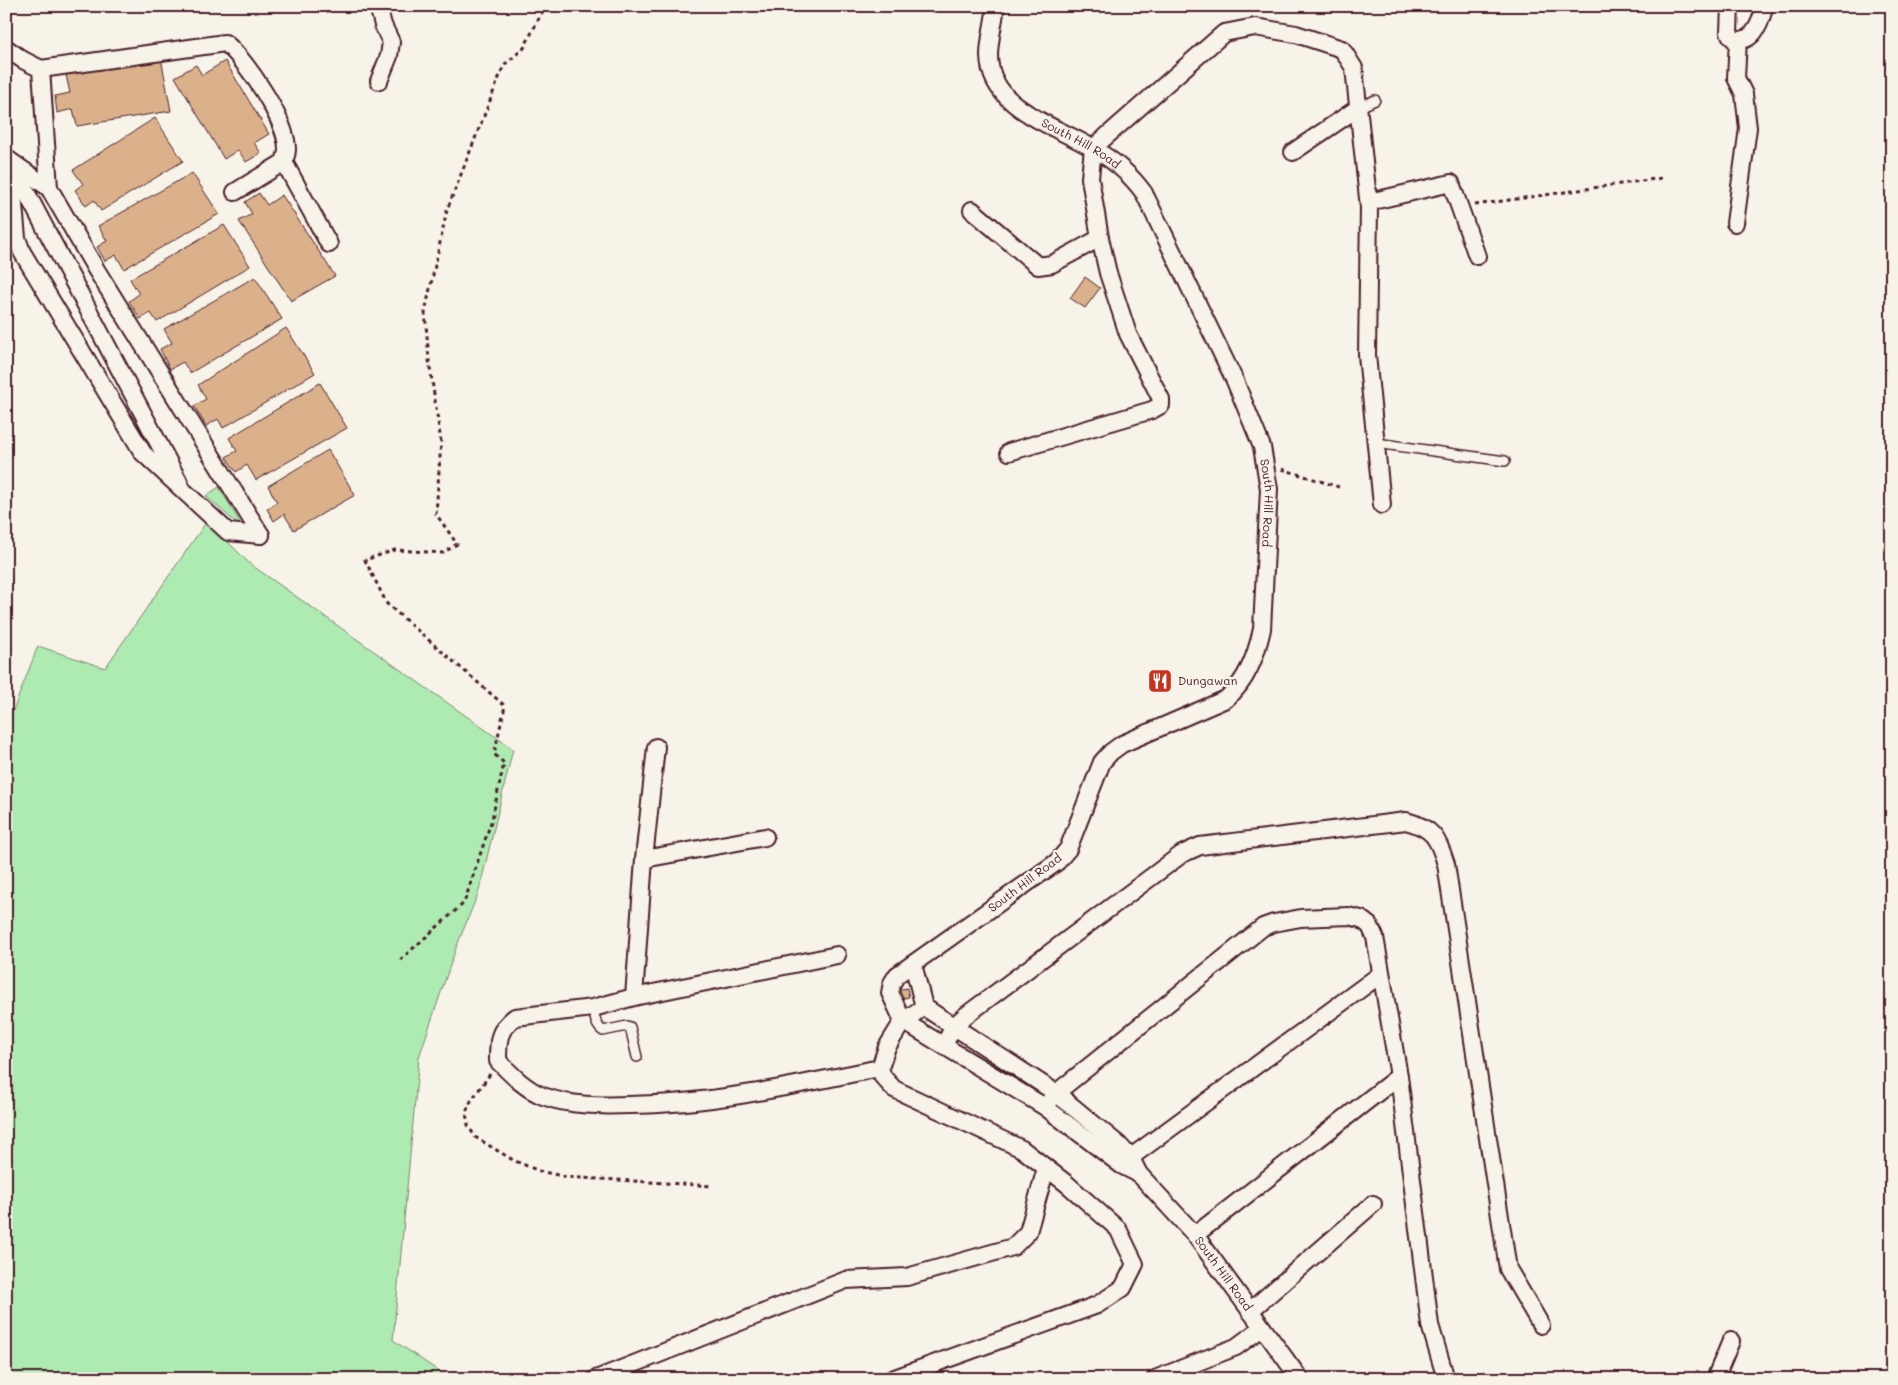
<svg xmlns="http://www.w3.org/2000/svg" width="1898" height="1385" viewBox="0 0 1898 1385" font-family="Mali,sans-serif">
	<rect width="100%" height="100%" fill="#f7f3e8"/>
	<filter id="ink" filterUnits="userSpaceOnUse"><feTurbulence type="fractalNoise" baseFrequency=".02" numOctaves="2"/><feDisplacementMap in="SourceGraphic" scale="10" xChannelSelector="R" yChannelSelector="G"/><feConvolveMatrix kernelMatrix="1 2 1 2 8 2 1 2 1" color-interpolation-filters="sRGB"/></filter>
	<g filter="url(#ink)">
		<g fill="#aeebb2" stroke="#7c856e">
			<polygon points="219,487 245,531 206,496"/>
			<polygon points="207,521 250,564 513,749 479,891 456,948 419,1057 393,1340 450,1379 6,1379 6,729 38,646 105,668"/>
		</g>
		<g fill="#dbb18c" stroke="#4a1f2b">
			<polygon points="161,58 171,111 77,126 73,109 57,113 55,96 70,93 66,75"/>
			<polygon points="225,61 269,134 254,143 261,153 246,162 238,150 224,159 175,77 196,65 202,75"/>
			<polygon points="155,118 183,161 101,211 94,200 86,206 75,190 83,184 73,170"/>
			<polygon points="192,173 219,214 124,269 116,255 105,261 97,247 107,241 98,226"/>
			<polygon points="259,193 267,205 282,195 335,276 291,301 239,221 252,214 245,202"/>
			<polygon points="224,225 250,266 157,322 151,313 140,319 129,301 139,294 130,279"/>
			<polygon points="255,277 282,319 190,373 183,362 170,369 160,349 172,343 164,329"/>
			<polygon points="1085,277 1100,288 1085,308 1070,298"/>
			<polygon points="286,328 315,373 223,428 218,419 206,426 194,406 206,399 198,385"/>
			<polygon points="320,383 347,428 256,480 247,465 236,472 226,457 237,451 229,438"/>
			<polygon points="328,450 355,495 294,530 284,514 274,521 267,509 277,502 268,486"/>
			<polygon points="907,988 909,997 899,999 897,990"/>
		</g>
		<g fill="none" stroke-linecap="round" stroke-linejoin="round">
			<defs>
				<g id="lane">
					<polyline points="1358,108 1375,100"/>
					<polyline points="1376,443 1505,461"/>
					<path d="M593,1008c2,9 2,17 10,23l24,-5 3,1 7,30"/>
				</g>
				<g id="street">
					<polyline points="378,6 383,25 391,42 389,56 379,81"/>
					<path id="s1" d="M996,6c-2,16 -7,34 -7,50 1,53 66,69 103,92 20,11 39,27 52,45l91,188 27,66 7,42 -7,140c-6,27 -15,52 -36,70l-104,45 -11,8 -9,10 -34,87 -11,13 -160,113 -5,8 -2,10 13,28 142,86 76,58 18,9"/>
					<path d="M1730,6l-1,26c2,5 4,8 9,8 17,1 24,-21 26,-34"/>
					<polyline points="6,48 23,60 41,69 49,188"/>
					<path d="M41,69l184,-26c21,16 63,80 62,107 0,4 -2,8 -3,12l-49,30"/>
					<polyline points="1293,152 1358,108"/>
					<polyline points="6,158 49,188 97,271 261,535"/>
					<polyline points="10,161 17,238 22,252 143,453 228,532 261,535"/>
					<polyline points="284,162 329,244"/>
					<polyline points="13,167 179,482"/>
					<polyline points="1369,202 1451,183 1477,256"/>
					<polyline points="972,210 1038,266 1052,264 1100,238"/>
					<polyline points="1735,223 1748,128 1744,94 1736,78 1738,40"/>
					<polyline points="1009,452 1152,410 1161,405 1161,399 1128,334 1108,273 1100,238 1090,178 1093,148 1224,33 1255,27 1296,34 1342,49 1354,68 1369,208 1367,355 1382,505"/>
					<polyline points="644,859 765,837"/>
					<path d="M837,955l-203,42 -41,11 -78,9c-17,13 -17,23 -17,44 13,13 27,28 45,35 27,10 58,10 86,9 85,-1 168,-20 251,-37l7,-21 16,-26 21,-14"/>
					<path id="s2" d="M913,964l11,43 132,86 63,52 12,13 8,16 56,61 105,144"/>
					<polyline points="634,997 644,859 656,747"/>
					<path d="M944,1045l10,-19 11,-10 217,-162 18,-8 206,-25c27,7 32,17 40,43l62,405 33,56"/>
					<polyline points="880,1068 883,1077 894,1089 1022,1149 1067,1184 1118,1229 1135,1264 1123,1288 1097,1305 892,1379"/>
					<polyline points="1045,1107 1056,1093 1263,927 1274,923 1301,918 1348,916 1361,919 1370,926 1375,937 1399,1076 1430,1325 1446,1379"/>
					<polyline points="1123,1163 1381,974"/>
					<polyline points="1195,1235 1399,1076"/>
					<polyline points="1250,1311 1373,1204"/>
					<polyline points="596,1379 846,1280 907,1277 1013,1247 1028,1232 1046,1168"/>
					<polyline points="1155,1379 1236,1347 1262,1328"/>
					<polyline points="1715,1379 1731,1341"/>
				</g>
			</defs>
			<use href="#lane" stroke="#4a1f2b" stroke-width="12"/>
			<use href="#street" stroke="#4a1f2b" stroke-width="20"/>
			<g stroke="#4a1f2b" stroke-width="3" stroke-dasharray="4 4" stroke-linecap="butt">
				<polyline points="1475,205 1662,178"/>
				<polyline points="1282,469 1339,487"/>
				<polyline points="400,960 464,903 492,819 504,763 494,754 505,706 387,604 365,560 395,550 443,553 457,544 436,514 441,442 429,360 425,312 447,210 504,65 524,48 545,6"/>
				<polyline points="490,1074 471,1101 466,1112 468,1125 475,1137 513,1160 539,1171 567,1177 713,1186"/>
			</g>
			<use href="#lane" stroke="#f7f3e8" stroke-width="9"/>
			<use href="#street" stroke="#f7f3e8" stroke-width="16"/>
		</g>
	</g>
	<defs>
		<symbol id="restaurant-square" viewBox="-11 -11 22 22"><rect x="-9" y="-9" width="18" height="18" rx="4" fill="#c8321e" stroke="#f7f3e8"/><path d="M-5-6h1v4h1v-4h1v4h1v-4h1v5L-1.5 .5V6h-2V.5L-5-1ZM5-6V6H3V1.5H1.5Q1.5-4 5-6Z" fill="#fff"/></symbol>
	</defs>
	<g fill-rule="evenodd">
		<use href="#restaurant-square" x="1146" y="667" width="28" height="28"/>
	</g>
	<g text-anchor="middle" stroke-width="4.5" stroke-linejoin="round" paint-order="stroke">
		<g font-size="12" fill="#4a1f2b" stroke="#f7f3e8">
			<text dy="4" stroke="none"><textPath href="#s1" startOffset="184">South Hill Road</textPath></text>
			<text dy="4" stroke="none"><textPath href="#s1" startOffset="602">South Hill Road</textPath></text>
			<text transform="translate(1025 883) rotate(-37)" y="4">South Hill Road</text>
			<text dy="4" stroke="none"><textPath href="#s2" startOffset="450">South Hill Road</textPath></text>
		</g>
		<g font-size="12" fill="#4a1f2b" stroke="#f7f3e8" text-anchor="start">
			<text x="1178" y="685">Dungawan</text>
		</g>
	</g>
	<rect width="1898" height="1385" fill="none" stroke="#f7f3e8" stroke-width="25"/>
	<rect x="12" y="12" width="1873" height="1360" fill="none" stroke="#4a1f2b" stroke-width="2" filter="url(#ink)"/>
</svg>
